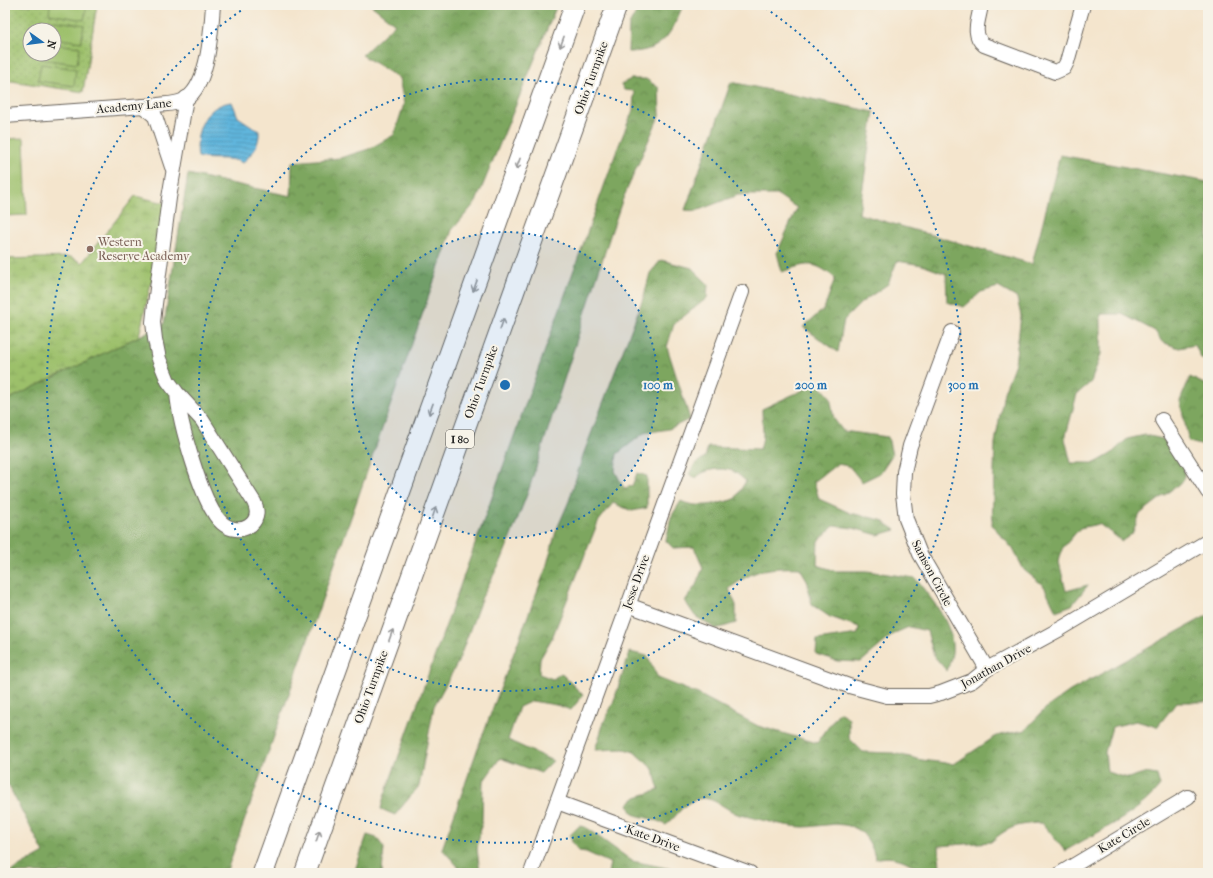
<svg xmlns="http://www.w3.org/2000/svg" width="1213" height="878" viewBox="0 0 1213 878" font-family="'IM FELL French Canon',serif">
	<defs>
		<pattern id="forest-crowns" width="20" height="18" patternUnits="userSpaceOnUse"><rect width="20" height="18" fill="#7da65e"/><path d="M2 6a3 3 0 1 1 6 0M12 15a3 3 0 1 1 6 0" fill="none" stroke="#66864d"/></pattern>
		<pattern id="wetland-marsh" width="20" height="14" patternUnits="userSpaceOnUse"><rect width="20" height="14" fill="#9cc06a"/><path d="M1 5h8M5 5V1M11 12h8M15 12V8" fill="none" stroke="#86a45b"/></pattern>
		<pattern id="park-dots" width="8" height="8" patternUnits="userSpaceOnUse"><rect width="8" height="8" fill="#9cc06a"/><path d="M2 2h.1M6 6h.1" fill="none" stroke="#86a45b" stroke-width="1.8" stroke-linecap="round"/></pattern>
		<pattern id="water-rules" width="6" height="5" patternUnits="userSpaceOnUse"><rect width="6" height="5" fill="#61b6dd"/><path d="M0 2.5h6" fill="none" stroke="#4f93b2"/></pattern>
	</defs>
	<rect width="100%" height="100%" fill="#f7f3e8"/>
	<filter id="ink" filterUnits="userSpaceOnUse"><feTurbulence type="fractalNoise" baseFrequency=".025" numOctaves="2"/><feDisplacementMap in="SourceGraphic" scale="8" xChannelSelector="R" yChannelSelector="G"/><feConvolveMatrix kernelMatrix="1 2 1 2 8 2 1 2 1" color-interpolation-filters="sRGB"/></filter>
	<filter id="wash" filterUnits="userSpaceOnUse"><feTurbulence type="fractalNoise" baseFrequency=".012" numOctaves="4" result="noise"/><feDisplacementMap in="SourceGraphic" scale="16" xChannelSelector="R" yChannelSelector="G"/><feGaussianBlur stdDeviation="0.9" result="paint"/><feColorMatrix in="noise" values="0 0 0 0 0 0 0 0 0 0 0 0 0 0 0 0 0 1.4 0 .05"/><feComposite in="paint" operator="in"/></filter>
	<g filter="url(#wash)">
		<rect width="100%" height="100%" fill="#f4e5cd"/>
		<g fill="url(#forest-crowns)" stroke="#4c613d">
			<polygon points="371,5 557,5 476,202 452,230 226,873 8,873 44,853 5,779 5,401 164,324 188,174 291,196 292,162 340,158 369,149 394,135 404,104 399,78 362,55 395,24"/>
			<path d="M640,5h43c-12,29 -20,47 -55,47l1,-27z"/>
			<polygon points="631,79 646,79 659,88 660,114 622,201 610,236 528,492 502,559 482,597 458,662 434,706 419,786 395,815 381,809 383,800 617,150 633,110 634,91 624,90 621,84"/>
			<path d="M731,82l143,30 -15,102 173,50 28,-109 148,27v180l-7,-4 -6,-13 -16,3 -17,-6 -7,-11 -33,-17h-21v40l-10,28 -14,12 -12,45 6,24h24l16,-9 16,-15 18,-4 18,4 21,25v16l-44,34 -8,20 -10,7 -23,-17 -19,4 -18,21 -3,13 7,29 22,-6 -16,20 -16,6 -12,-25 -20,-16 -11,-21 -21,-24 3,-82 9,-51 11,-29 6,-47 -4,-18 -19,-11 -17,5 -17,15 -17,-5 -1,-28 -24,-9 -25,-4 -9,23 -26,18 -18,18 -6,32 -35,-25 21,-18 11,-31c-22,-18 -28,-15 -53,-6l-5,-19 20,-45 -19,-13h-40l-42,16 -11,-1z"/>
			<polygon points="661,260 692,268 708,284 707,298 674,324 667,347 690,419 669,429 644,433 617,454 615,471 624,488 632,486 637,473 647,476 647,508 632,511 613,503 598,522 552,638 540,659 539,674 553,679 561,673 583,695 571,710 556,705 532,701 519,707 508,740 553,761 541,773 500,758 483,782 482,821 477,849 480,873 464,873 442,849 480,742 546,568 556,531 569,501 583,455 644,296 650,273"/>
			<polygon points="1190,377 1208,386 1208,447 1189,442 1180,401"/>
			<path d="M818,383l12,14 4,22 9,12 45,6 4,18 -12,18 -18,9 -13,-16 -12,-2 -23,18 5,17 31,14 31,7 15,10 -18,5 -25,-7 -19,-2 -16,15 -1,24 19,6h31l48,7c16,21 40,46 37,75 -1,6 -3,12 -5,18l-13,-15 -7,-25 -18,-4 -14,6 -34,29 -24,-1 -21,-7 1,-14 41,-6 1,-7 -29,-10 -18,-12 -5,-25 -7,-12c-32,-1 -46,1 -71,21l7,16v18l-20,6 -21,-13 -10,-15 11,-16 7,-17 -9,-21 -21,1 -7,-7 5,-24 10,-16c15,8 37,3 54,-2l11,-18c-4,-3 -9,-8 -13,-10 -11,-4 -30,-2 -37,7l-7,-4 6,-10 10,-7 3,-10 52,2c5,-12 2,-27 2,-40z"/>
			<path d="M1208,615v87h-31l-20,25 -21,-6 -24,6 -7,25 2,20 21,6 16,-5 13,2 3,11c-25,31 -62,45 -95,65l-23,-28c-22,1 -34,3 -51,19l-52,4 1,27h-17c-14,-12 -29,-19 -48,-14 -1,-10 -9,-25 -18,-30 -18,-9 -36,-2 -54,-2 -21,-1 -43,-8 -63,-12 -13,-4 -27,-20 -42,-16 -15,3 -20,17 -32,26 -14,-8 -20,-6 -33,-11l-5,-10 8,-7 23,-7 -6,-21 -19,-17 -10,-3 -29,1 9,-28 9,-19 17,-51 17,4 11,22 40,16 60,32 59,17 22,-31 10,6v20l14,14 30,1 29,7 32,4 42,-28 29,-6 21,-22 24,-17z"/>
			<polygon points="579,826 585,827 632,861 692,873 608,873 610,863 586,852 579,851 572,842 570,835"/>
			<polygon points="367,835 377,838 384,848 382,873 354,873"/>
		</g>
		<polygon fill="url(#wetland-marsh)" stroke="#5c6e43" points="135,196 169,204 139,336 5,401 5,259 71,257 82,263"/>
		<path fill="url(#park-dots)" stroke="#5c6e43" fill-rule="evenodd" d="M5,5h92l-14,87 -78,-12zM30,30h24v24h-24z"/>
		<g fill="#9cc06a" stroke="#5c6e43">
			<polygon points="50,5 87,5 84,20 49,14"/>
			<polygon points="48,20 84,25 81,42 54,38 54,30 46,30"/>
			<polygon points="54,44 80,47 77,64 41,59 42,54 54,54"/>
			<polygon points="41,64 76,69 74,86 38,81"/>
			<polygon points="24,138 27,215 5,216 5,139"/>
		</g>
		<path fill="url(#water-rules)" stroke="#3e697c" d="M232,102l6,15 21,14c1,14 -7,22 -16,32 -13,-7 -30,-2 -45,-6 -4,-25 6,-52 34,-55z"/>
	</g>
	<g filter="url(#ink)">
		<g fill="none" stroke-linecap="round" stroke-linejoin="round">
			<defs>
				<g id="minor">
					<path d="M981,5c-2,15 -10,29 3,40l71,27 9,-4 3,-6 16,-57"/>
					<polyline points="143,106 155,116 172,167"/>
					<path d="M5,116l153,-11c7,-1 17,-1 24,-4 27,-11 29,-71 31,-96"/>
					<polyline points="952,332 910,446 904,472 903,494 906,519 920,554 987,669"/>
					<path d="M177,393c2,27 25,113 45,130 17,15 43,1 32,-21l-52,-82 -25,-27 -9,-12 -9,-22 -4,-20 -2,-17 2,-18 14,-106 17,-100"/>
					<polyline points="1162,420 1208,492"/>
					<polyline points="628,605 849,686 887,696 929,696 941,693 972,681 987,669 1062,628 1208,541"/>
					<polyline points="557,802 750,873"/>
					<polyline points="531,873 742,292"/>
					<polyline points="1061,873 1188,797"/>
				</g>
				<g id="highway">
					<polyline points="263,873 575,5"/>
					<polyline points="305,873 617,5"/>
				</g>
			</defs>
			<use href="#minor" stroke="#68625a" stroke-width="16"/>
			<use href="#highway" stroke="#68625a" stroke-width="22"/>
			<use href="#minor" stroke="#fff" stroke-width="14"/>
			<use href="#highway" stroke="#fff" stroke-width="20"/>
		</g>
		<defs><path id="oneway-shaft" d="M-6 0H5M1.5-3L5.5 0L1.5 3" fill="none" stroke-width="1.6" stroke-linecap="round" stroke-linejoin="round"/></defs>
		<g stroke="#999">
			<use href="#oneway-shaft" transform="translate(562 42) rotate(110)"/>
			<use href="#oneway-shaft" transform="translate(518 164) rotate(110)"/>
			<use href="#oneway-shaft" transform="translate(475 286) rotate(110)"/>
			<use href="#oneway-shaft" transform="translate(502 324) rotate(-70)"/>
			<use href="#oneway-shaft" transform="translate(431 409) rotate(110)"/>
			<use href="#oneway-shaft" transform="translate(434 513) rotate(-71)"/>
			<use href="#oneway-shaft" transform="translate(391 635) rotate(-70)"/>
			<use href="#oneway-shaft" transform="translate(318 836) rotate(-71)"/>
		</g>
	</g>
	<circle cx="505" cy="385" r="153" fill="#1f6fb2" fill-opacity=".12"/>
	<g fill="none" stroke="#1f6fb2" stroke-width="2" stroke-dasharray="2 4">
		<circle cx="505" cy="385" r="153"/>
		<circle cx="505" cy="385" r="306"/>
		<path d="M761 5A458 458 0 1 1 249 5"/>
	</g>
	<circle fill="#8d6e63" stroke="#f7f3e8" stroke-width="1.5" cx="90" cy="249" r="4"/>
	<g text-anchor="middle" stroke-width="4" stroke-linejoin="round" paint-order="stroke">
		<rect fill="#f7f3e8" stroke="#5e5c59" stroke-width="1" x="446" y="430" width="28" height="18" rx="3"/>
		<g font-size="11" font-weight="bold" fill="#1c1c1c">
			<text x="460" y="443">I 80</text>
		</g>
		<g font-size="12" fill="#1c1c1c" stroke="#f7f3e8">
			<text transform="translate(591 78) rotate(-70)" y="4">Ohio Turnpike</text>
			<text transform="translate(134 106) rotate(-5)" y="4">Academy Lane</text>
			<text transform="translate(481 382) rotate(-70)" y="4">Ohio Turnpike</text>
			<text transform="translate(932 573) rotate(62)" y="4">Samson Circle</text>
			<text transform="translate(636 582) rotate(-70)" y="4">Jesse Drive</text>
			<text transform="translate(996 666) rotate(-29)" y="4">Jonathan Drive</text>
			<text transform="translate(371 687) rotate(-70)" y="4">Ohio Turnpike</text>
			<text transform="translate(1124 835) rotate(-31)" y="4">Kate Circle</text>
			<text transform="translate(653 838) rotate(20)" y="4">Kate Drive</text>
		</g>
		<g font-size="12" fill="#785e54" stroke="#f7f3e8" text-anchor="start">
			<text x="98" y="246">Western<tspan x="98" dy="14">Reserve Academy</tspan></text>
		</g>
	</g>
	<circle cx="505" cy="385" r="6" fill="#1f6fb2" stroke="#f7f3e8" stroke-width="2"/>
	<g font-size="12" text-anchor="middle" font-weight="bold" fill="#1f6fb2" stroke="#f7f3e8" stroke-width="4" stroke-linejoin="round" paint-order="stroke">
		<text x="658" y="389">100 m</text>
		<text x="811" y="389">200 m</text>
		<text x="963" y="389">300 m</text>
	</g>
	<rect width="1213" height="878" fill="none" stroke="#f7f3e8" stroke-width="20"/>
	<g transform="translate(42 42) rotate(104)"><circle r="19" fill="#f7f3e8" stroke="#9f9d96"/>
	<path d="M0-3L7 15L0 10L-7 15Z" fill="#1f6fb2"/>
	<text y="-6" font-size="11" font-weight="bold" text-anchor="middle" fill="#1c1c1c">N</text>
	</g>
</svg>
